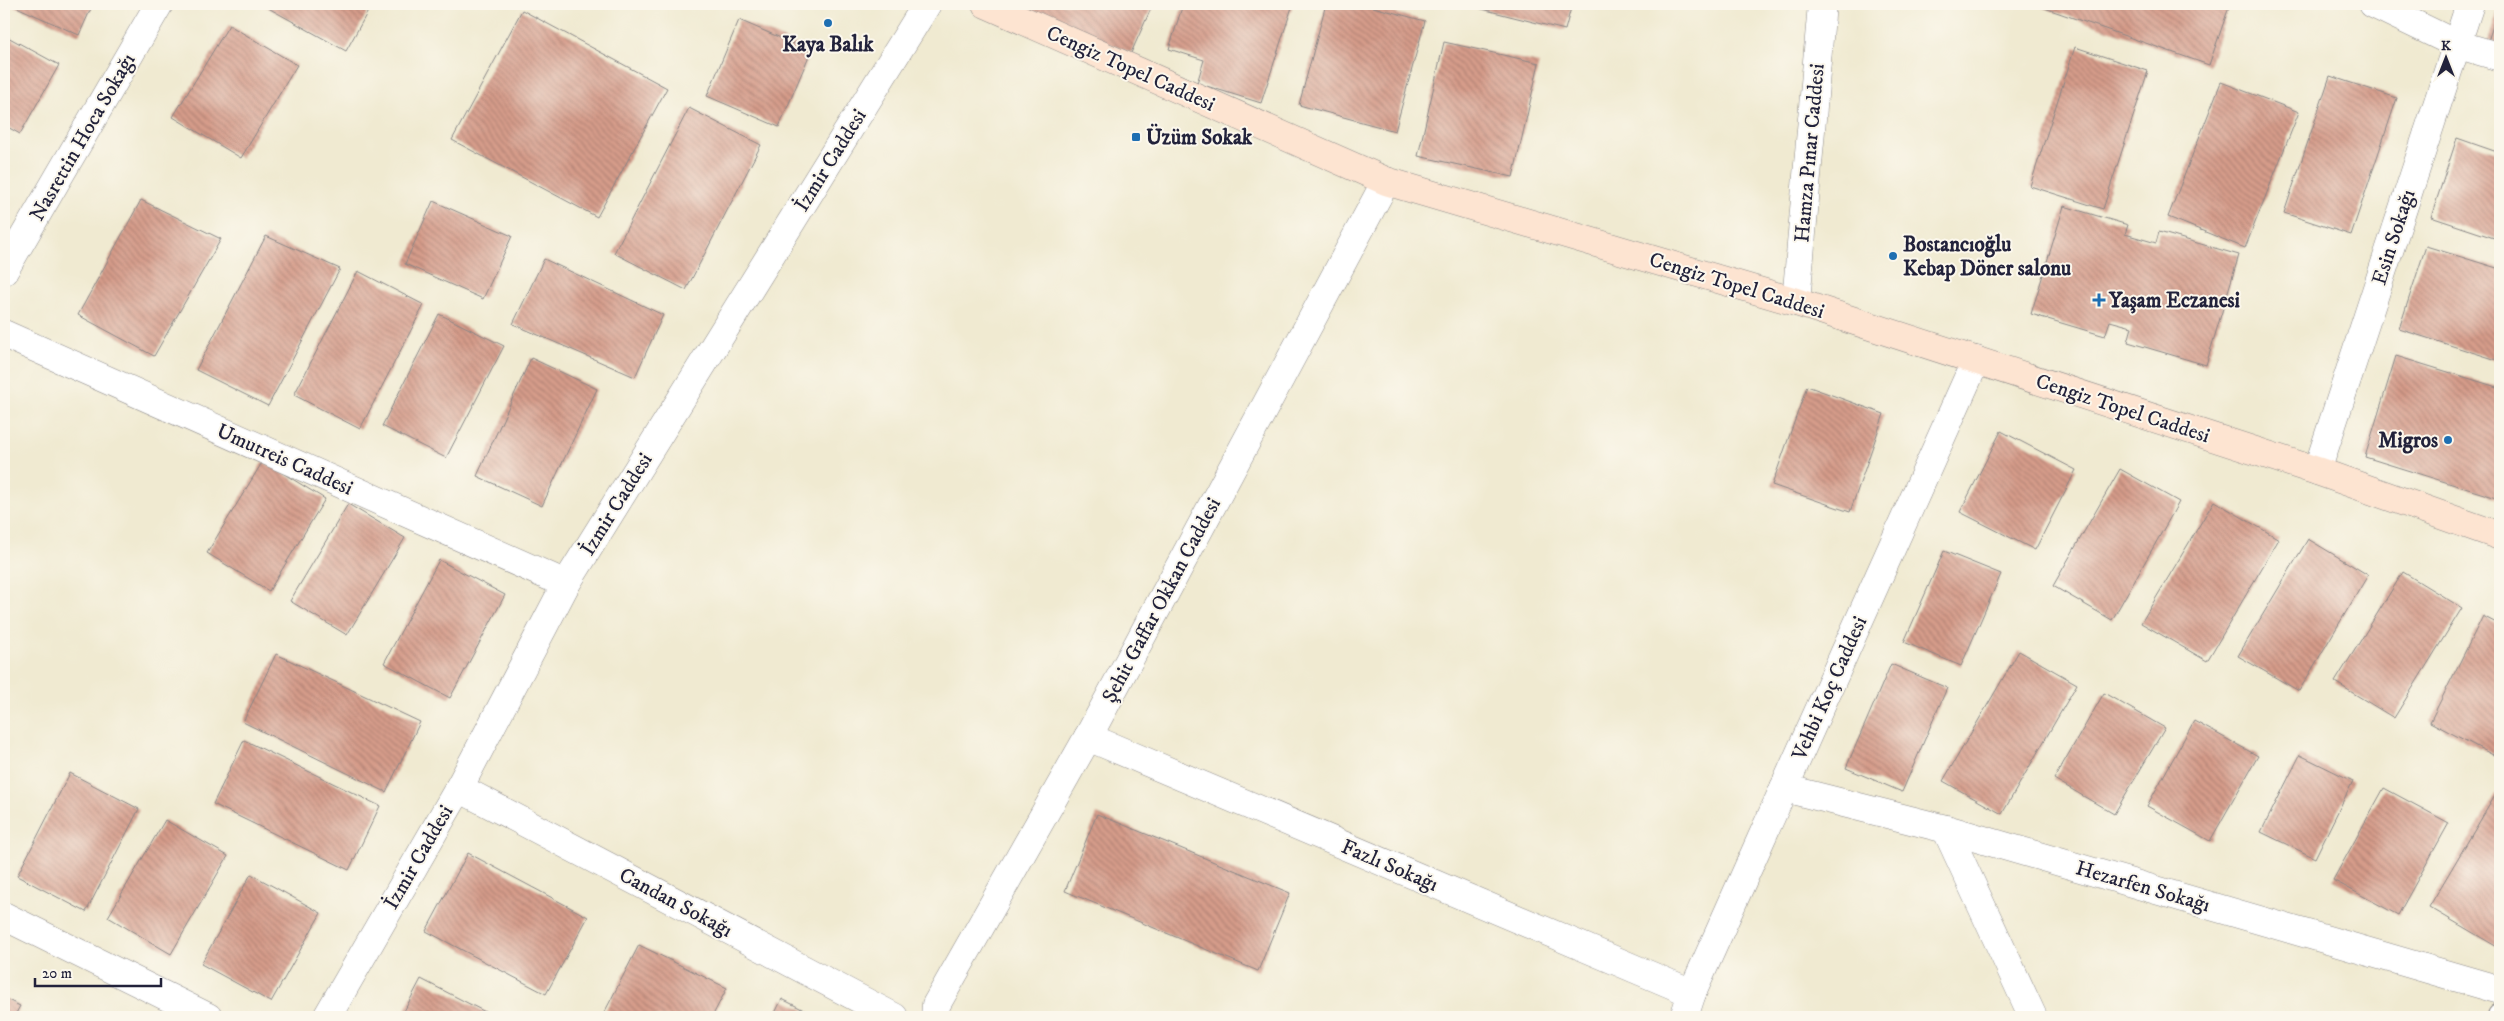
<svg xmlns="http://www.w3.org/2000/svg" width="2504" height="1021" viewBox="0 0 2504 1021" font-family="'IM FELL DW Pica',serif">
	<defs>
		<pattern id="building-back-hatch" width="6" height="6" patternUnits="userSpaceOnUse" patternTransform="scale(1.25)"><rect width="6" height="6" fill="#d69c8a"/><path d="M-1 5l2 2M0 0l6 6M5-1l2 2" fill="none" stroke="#ad7f72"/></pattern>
	</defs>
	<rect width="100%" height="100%" fill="#fbf7ec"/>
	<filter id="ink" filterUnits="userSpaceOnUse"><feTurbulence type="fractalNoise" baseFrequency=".02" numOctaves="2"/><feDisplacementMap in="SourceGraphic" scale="10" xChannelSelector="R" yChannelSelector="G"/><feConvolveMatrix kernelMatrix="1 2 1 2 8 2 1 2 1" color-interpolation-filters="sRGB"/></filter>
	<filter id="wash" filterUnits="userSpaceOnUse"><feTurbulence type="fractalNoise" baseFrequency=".0096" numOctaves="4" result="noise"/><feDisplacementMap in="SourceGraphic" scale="20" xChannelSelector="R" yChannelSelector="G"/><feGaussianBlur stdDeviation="1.12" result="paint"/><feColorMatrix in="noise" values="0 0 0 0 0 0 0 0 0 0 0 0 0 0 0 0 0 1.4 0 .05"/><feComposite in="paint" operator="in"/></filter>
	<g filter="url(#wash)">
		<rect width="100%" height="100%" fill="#f0ead1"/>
		<g id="blocks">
			<g fill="url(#building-back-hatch)">
				<polygon points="10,4 93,4 79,35"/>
				<polygon points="261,4 372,4 346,51"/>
				<polygon points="1017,4 1153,4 1131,53"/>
				<polygon points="1183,4 1293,4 1261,103 1197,83 1204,60 1169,49"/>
				<polygon points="1326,4 1362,4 1425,21 1395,131 1299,105"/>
				<polygon points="1471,4 1572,4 1565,30 1470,6"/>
				<polygon points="2033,4 2230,4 2209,65"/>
				<polygon points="2500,4 2500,45 2488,41"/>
				<polygon points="522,10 667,88 597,217 452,140"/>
				<polygon points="739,20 811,51 779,127 707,96"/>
				<polygon points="229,25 297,65 241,158 173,117"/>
				<polygon points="4,35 59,65 20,134 4,125"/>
				<polygon points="1444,42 1539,63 1513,177 1418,156"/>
				<polygon points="2075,47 2148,71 2103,209 2030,186"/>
				<polygon points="2330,76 2397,98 2351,235 2284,213"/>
				<polygon points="2221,82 2299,112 2245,248 2168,217"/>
				<polygon points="689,108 761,145 686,290 614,253"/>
				<polygon points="2457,138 2500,153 2500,240 2431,217"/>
				<polygon points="141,200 221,239 154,356 78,315"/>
				<polygon points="433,201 512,236 483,299 405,264"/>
				<polygon points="2064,206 2128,225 2125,234 2156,243 2159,232 2239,255 2206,365 2128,342 2132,327 2110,321 2105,336 2031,314"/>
				<polygon points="266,236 340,269 268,406 196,370"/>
				<polygon points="2426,246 2500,269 2500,361 2399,329"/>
				<polygon points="544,259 663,315 635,377 513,324"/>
				<polygon points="358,271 424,305 360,429 294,395"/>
				<polygon points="439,314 504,346 446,458 382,426"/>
				<polygon points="2396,356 2500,388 2500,499 2365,457"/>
				<polygon points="531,358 597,389 542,506 477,476"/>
				<polygon points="1807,386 1884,414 1850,512 1772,485"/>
				<polygon points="2001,431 2076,470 2035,550 1960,512"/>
				<polygon points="263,461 325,499 269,591 207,553"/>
				<polygon points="2120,469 2179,502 2112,620 2053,586"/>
				<polygon points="2214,501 2279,539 2207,661 2141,623"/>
				<polygon points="348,504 405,538 347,635 290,601"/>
				<polygon points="2308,539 2368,575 2299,691 2238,656"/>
				<polygon points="1944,551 2001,574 1961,666 1904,642"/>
				<polygon points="439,560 505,595 450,698 384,663"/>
				<polygon points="2403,572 2462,608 2394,718 2335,682"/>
				<polygon points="2483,616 2500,625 2500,741 2493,755 2430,722"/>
				<polygon points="2019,651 2077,684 2002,814 1943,781"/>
				<polygon points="276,654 420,722 386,792 243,722"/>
				<polygon points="1891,664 1947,688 1902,792 1846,768"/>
				<polygon points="2104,693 2165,728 2114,814 2054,779"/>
				<polygon points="2194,721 2258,756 2210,841 2147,806"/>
				<polygon points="244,740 380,806 349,870 213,804"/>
				<polygon points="2300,755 2353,781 2315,858 2261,832"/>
				<polygon points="70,773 139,809 86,912 17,876"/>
				<polygon points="2384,788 2449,823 2398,915 2333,880"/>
				<polygon points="2496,794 2500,796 2499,948 2429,907"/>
				<polygon points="1097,814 1290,893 1258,971 1065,891"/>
				<polygon points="165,820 228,856 171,954 108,917"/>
				<polygon points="468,853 588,917 546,994 426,931"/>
				<polygon points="251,874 321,913 271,1002 201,964"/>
				<polygon points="639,945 727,988 712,1017 602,1017"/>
				<polygon points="421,979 495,1017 401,1017"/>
				<polygon points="4,998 20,1006 14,1017 4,1017"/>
				<polygon points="782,999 818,1017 773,1017"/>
			</g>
		</g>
	</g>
	<g filter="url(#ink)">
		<use href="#blocks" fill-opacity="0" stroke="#898686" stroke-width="1"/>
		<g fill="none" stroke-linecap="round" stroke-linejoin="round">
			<defs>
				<polyline id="service" points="2500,1017 2500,1016"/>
				<g id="minor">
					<polyline points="2373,4 2456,44 2500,57"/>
					<polyline points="4,271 159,4"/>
					<polyline points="1796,302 1822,4"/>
					<polyline points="2317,471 2470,4"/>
					<polyline points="1088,737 1692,993"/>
					<polyline points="459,788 894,1017"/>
					<polyline points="1784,788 1946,829 2500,990"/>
					<polyline points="1946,829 2033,1017"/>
					<polyline points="4,916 208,1017"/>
					<polyline points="327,1017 459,788 566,584 927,4"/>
					<polyline points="935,1017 936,1005 1088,737 1386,181"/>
					<polyline points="1684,1017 1692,993 1976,360"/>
				</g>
				<polyline id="tertiary" points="4,334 566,584"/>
				<polyline id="secondary" points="986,4 1386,181 1796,302 2317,471 2500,536"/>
			</defs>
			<use href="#service" stroke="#898686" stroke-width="26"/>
			<use href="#minor" stroke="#898686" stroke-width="29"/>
			<use href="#tertiary" stroke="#898686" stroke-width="29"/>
			<use href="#secondary" stroke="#898686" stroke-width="29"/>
			<use href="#service" stroke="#fff" stroke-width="24"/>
			<use href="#minor" stroke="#fff" stroke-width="28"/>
			<use href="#tertiary" stroke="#fff" stroke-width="28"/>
			<use href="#secondary" stroke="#fde4d1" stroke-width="28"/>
		</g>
	</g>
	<g fill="#1f6fb2" stroke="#fbf7ec" stroke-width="2">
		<circle cx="828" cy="23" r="5"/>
		<rect x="1131" y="132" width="10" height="10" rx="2.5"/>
		<circle cx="1893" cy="256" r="5"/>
		<path d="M2096.5 292.5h5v5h5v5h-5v5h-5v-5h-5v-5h5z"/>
		<circle cx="2448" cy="440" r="5"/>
	</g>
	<g text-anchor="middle" stroke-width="4" stroke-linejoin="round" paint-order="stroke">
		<g font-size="21" font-weight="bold" fill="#22223b" stroke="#fbf7ec" text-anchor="start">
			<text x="828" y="51" text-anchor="middle">Kaya Balık</text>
			<text x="1146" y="144">Üzüm Sokak</text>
			<text x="1903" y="251">Bostancıoğlu<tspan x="1903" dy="24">Kebap Döner salonu</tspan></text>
			<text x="2109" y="307">Yaşam Eczanesi</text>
			<text x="2438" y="447" text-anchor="end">Migros</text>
		</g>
		<g font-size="21" fill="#22223b" stroke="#fbf7ec">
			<text transform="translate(1131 68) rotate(24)" y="7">Cengiz Topel Caddesi</text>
			<text transform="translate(82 137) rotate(-60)" y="7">Nasrettin Hoca Sokağı</text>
			<text transform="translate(1809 153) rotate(-85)" y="7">Hamza Pınar Caddesi</text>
			<text transform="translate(830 160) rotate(-58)" y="7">İzmir Caddesi</text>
			<text transform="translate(2393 237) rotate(-72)" y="7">Esin Sokağı</text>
			<text transform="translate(1737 285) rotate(17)" y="7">Cengiz Topel Caddesi</text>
			<text transform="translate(2123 408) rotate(18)" y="7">Cengiz Topel Caddesi</text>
			<text transform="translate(285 459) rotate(24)" y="7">Umutreis Caddesi</text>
			<text transform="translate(616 504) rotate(-58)" y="7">İzmir Caddesi</text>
			<text transform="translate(1161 600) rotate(-62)" y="7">Şehit Gaffar Okkan Caddesi</text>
			<text transform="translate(1829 688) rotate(-66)" y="7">Vehbi Koç Caddesi</text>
			<text transform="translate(418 857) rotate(-60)" y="7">İzmir Caddesi</text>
			<text transform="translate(1390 865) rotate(23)" y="7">Fazlı Sokağı</text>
			<text transform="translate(2143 886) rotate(16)" y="7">Hezarfen Sokağı</text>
			<text transform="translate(676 902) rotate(28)" y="7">Candan Sokağı</text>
		</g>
	</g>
	<rect width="2504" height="1021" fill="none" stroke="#fbf7ec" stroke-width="20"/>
	<g transform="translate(2446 58)" stroke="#fbf7ec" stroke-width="4" paint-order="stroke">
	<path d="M0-4L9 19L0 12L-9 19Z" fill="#22223b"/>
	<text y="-8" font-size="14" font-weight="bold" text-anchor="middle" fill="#22223b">K</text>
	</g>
	<path d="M35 978v8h126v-8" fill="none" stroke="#22223b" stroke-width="2.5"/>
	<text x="42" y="978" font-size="15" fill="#22223b" stroke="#fbf7ec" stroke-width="4" paint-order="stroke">20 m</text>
</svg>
